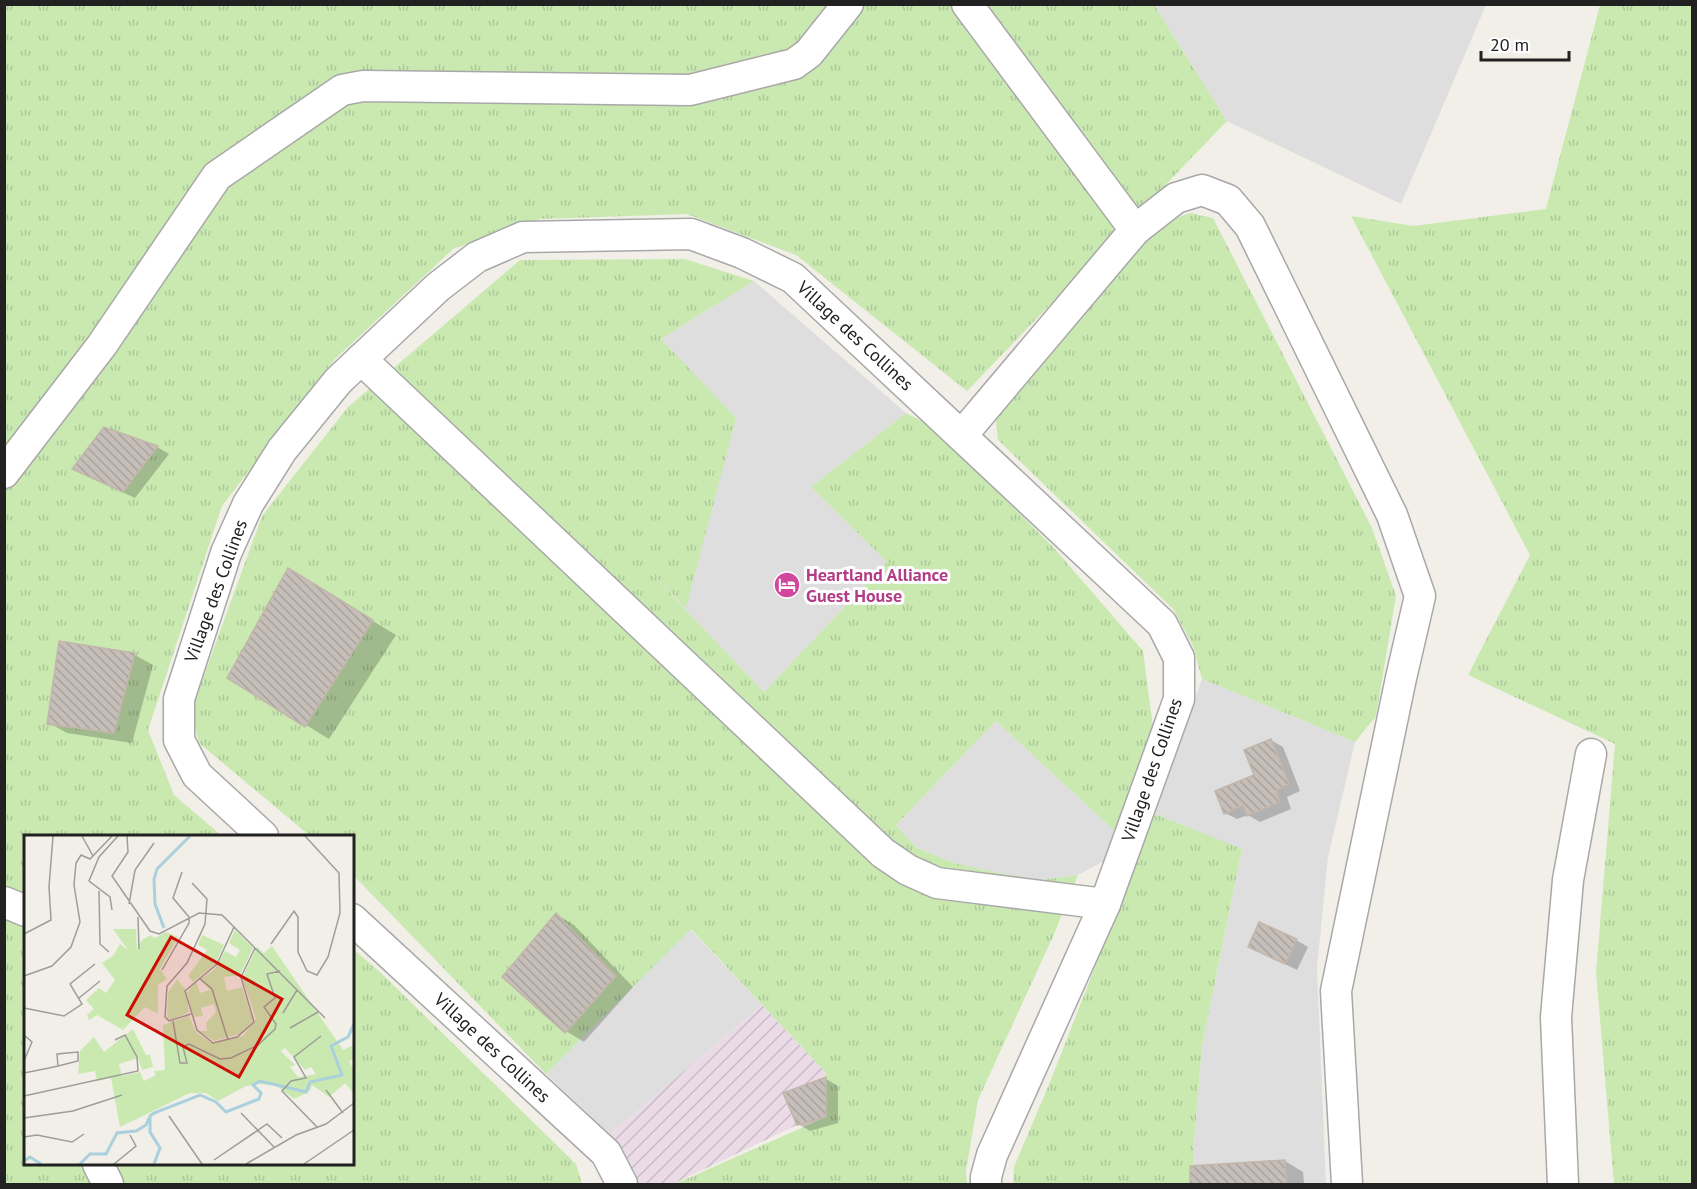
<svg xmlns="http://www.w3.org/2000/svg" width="1697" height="1189" viewBox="0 0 1697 1189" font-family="'PT Sans',sans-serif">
	<defs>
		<pattern id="industrial-furrows" width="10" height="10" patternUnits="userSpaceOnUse" patternTransform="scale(1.5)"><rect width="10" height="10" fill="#eadbe7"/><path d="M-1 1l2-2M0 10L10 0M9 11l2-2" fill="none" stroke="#c8bcc6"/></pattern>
		<pattern id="grass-tufts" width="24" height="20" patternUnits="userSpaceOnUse" patternTransform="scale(1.5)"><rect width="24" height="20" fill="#cae9b1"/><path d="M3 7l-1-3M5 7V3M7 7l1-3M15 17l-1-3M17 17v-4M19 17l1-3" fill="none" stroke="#adc898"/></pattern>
		<pattern id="building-back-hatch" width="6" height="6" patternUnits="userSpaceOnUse" patternTransform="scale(1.5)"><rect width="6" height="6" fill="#c6beb8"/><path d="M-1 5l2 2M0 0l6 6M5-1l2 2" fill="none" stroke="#aaa39e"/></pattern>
	</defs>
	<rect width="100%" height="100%" fill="#f1efe8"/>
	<g fill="#dfdede">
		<polygon points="1154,5 1486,5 1401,204 1227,121"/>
		<polygon points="754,281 906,413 811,487 887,562 764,692 682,606 615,533 661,339"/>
		<polygon points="1202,679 1355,742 1328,857 1317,968 1326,1184 1193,1184 1193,1155 1202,1046 1242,850 1155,814"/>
		<polygon points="996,721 1121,837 1108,859 1078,875 1041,880 998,873 954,863 917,848 896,825"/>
		<polygon points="690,929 762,1005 610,1134 546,1074"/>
	</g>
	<polygon fill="url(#industrial-furrows)" points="762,1005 826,1073 826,1117 797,1125 673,1184 637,1184 618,1146 610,1134"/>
	<g fill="url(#grass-tufts)">
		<polygon points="5,5 1154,5 1227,121 967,391 796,255 687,214 540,219 453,249 334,360 222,506 148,730 174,795 222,836 26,836 26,1164 352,1164 353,949 380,972 576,1164 582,1184 5,1184"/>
		<polygon points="1600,5 1692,5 1692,1184 1614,1184 1596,972 1615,744 1468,675 1530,555 1351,216 1413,226 1546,209"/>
		<polygon points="1190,213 1213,218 1372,528 1396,596 1376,716 1355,742 1202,679 1193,646 1174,610 998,440 996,422 1003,398 1162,223"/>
		<polygon points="685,259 754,281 661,339 736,418 686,608 647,568 682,606 764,692 887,562 811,487 906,413 932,426 1054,548 1143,651 1153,727 1121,837 996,721 896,825 917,848 954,863 998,873 1041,880 1078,875 1055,932 978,1100 966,1171 967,1184 675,1184 826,1117 826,1073 691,929 546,1074 353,875 352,836 310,836 199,743 191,711 262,516 348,407 520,260"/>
		<polygon points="1155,814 1242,849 1202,1046 1193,1155 1193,1184 1013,1184 1014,1167 1050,1082"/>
	</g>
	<g fill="#0003">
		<polygon points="105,429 157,447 169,454 135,498 85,475"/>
		<polygon points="312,584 396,635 329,739 229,678"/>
		<polygon points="61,643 135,655 153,665 132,743 67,733 49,723"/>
		<polygon points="1271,740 1283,747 1300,791 1287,797 1291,809 1260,822 1248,815 1237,819 1225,813 1256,776"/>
		<polygon points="557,915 574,925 633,987 584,1042 566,1031"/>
		<polygon points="1296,940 1308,947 1297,970 1250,947"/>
		<polygon points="826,1079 838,1086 838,1123 810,1131 798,1124 785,1094"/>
		<polygon points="1285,1161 1303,1172 1304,1184 1210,1184"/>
	</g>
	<g fill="url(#building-back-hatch)" stroke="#c3b6ab" stroke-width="1.5">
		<polygon points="104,427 158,446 123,492 72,469"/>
		<polygon points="288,568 373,620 305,727 227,678"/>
		<polygon points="59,641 135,653 114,733 47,724"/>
		<polygon points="1271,739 1289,784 1276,790 1280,802 1247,816 1243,805 1224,814 1215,791 1254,775 1244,750"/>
		<polygon points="556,913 616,976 565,1033 502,977"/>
		<polygon points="1259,922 1297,939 1285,964 1248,947"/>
		<polygon points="826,1077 826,1117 797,1125 783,1093"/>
		<polygon points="1285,1160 1287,1185 1190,1185 1190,1166"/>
	</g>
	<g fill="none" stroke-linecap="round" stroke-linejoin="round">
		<defs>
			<g id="street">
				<polyline points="967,4 1135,230"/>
				<polyline points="361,359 883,853 908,870 937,883 1105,904"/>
				<polyline points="962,435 1135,230 1176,198 1202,190 1228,200 1250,226 1392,515 1420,596 1401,678 1336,991 1347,1184"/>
				<polyline points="4,473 102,345 217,176 342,90 363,86 690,90 794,64 809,53 848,4"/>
				<polyline points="263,836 197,775 179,740 179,699 226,553 248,504 282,450 338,381 438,287 477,257 523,237 691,234 742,253 793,278 1162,624 1179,658 1179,699 1105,904 992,1155 986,1177 986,1184"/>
				<polyline points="4,902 26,911"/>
				<polyline points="352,919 606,1153 622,1184"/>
				<polyline points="98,1164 108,1184"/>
				<polyline points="1563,1184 1556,1017 1568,880 1591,754"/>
			</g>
		</defs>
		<use href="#street" stroke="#a8a8a8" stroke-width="33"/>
		<use href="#street" stroke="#fff" stroke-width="30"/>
	</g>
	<defs>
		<symbol id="hotel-disc" viewBox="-11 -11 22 22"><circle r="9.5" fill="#d1479c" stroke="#fff"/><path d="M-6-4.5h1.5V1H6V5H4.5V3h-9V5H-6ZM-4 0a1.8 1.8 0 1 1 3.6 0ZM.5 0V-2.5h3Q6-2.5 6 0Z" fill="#fff"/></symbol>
	</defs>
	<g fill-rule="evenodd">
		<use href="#hotel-disc" x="772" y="570" width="30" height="30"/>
	</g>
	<g text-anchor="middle" stroke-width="6" stroke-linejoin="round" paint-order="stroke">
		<g font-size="18" fill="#212121" stroke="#fff">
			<text transform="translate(855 336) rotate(43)" y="6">Village des Collines</text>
			<text transform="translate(216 591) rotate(-70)" y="6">Village des Collines</text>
			<text transform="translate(1152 770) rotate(-71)" y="6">Village des Collines</text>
			<text transform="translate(492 1048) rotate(43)" y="6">Village des Collines</text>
		</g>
		<g font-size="18" font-weight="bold" fill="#b23c85" stroke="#fff" text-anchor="start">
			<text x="806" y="581">Heartland Alliance<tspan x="806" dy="21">Guest House</tspan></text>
		</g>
	</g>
	<g transform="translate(24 835)">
		<rect width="330" height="330" fill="#f1efe8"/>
		<path d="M89,94h23l1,21 5,-10 9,-5 4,3 11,-6 12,5 -18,32 7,10 -9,6v29l-13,-7 -22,23 -26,-15 -8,5 -2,-5 7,-6 -8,-9 13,-12 7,5 9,-13 -13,-17 11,-7 7,-12 8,6zM211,95l18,18 -13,27 -16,2 3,14 15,-4 11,34 -13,13 -26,7 -15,-10h8l-1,-8 10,-11 -2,-8 -13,4 2,8 -9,1 -7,-24 9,-12 4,12 10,-3 -10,-10 15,-11 10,-18 11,6 4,-7 -11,-7zM178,100l22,10 -9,19 -22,18 -5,-6 19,-26 -9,-5zM248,111l71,104 11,-5v13l-5,4 5,7v25l-9,-11 -16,14 -17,-12 -2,6 -16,8 -17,-13 -17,-2 -14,2 -28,15 -12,-8h-16l-70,34 -9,-49 -14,3 -2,-10 -17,3 2,-23 14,-14 10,15 29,-23 13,26h4l3,12 -11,3 -4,-12 -19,6 3,12 18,-4 4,9 12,-6 -2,-4 11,-1 -2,-45 26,-9 7,16 15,11 32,-7 13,-17 -13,-39 2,-8 12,-25 7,6zM261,213l20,22 6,-3 5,7 -18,3 -8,-10 5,-2 -14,-14zM153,144l8,10 4,23 -18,8 -4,-1 1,-26z" fill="#cae9b1" fill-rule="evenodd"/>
		<path fill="none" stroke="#aad0dd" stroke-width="3" d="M140,93l-9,-24 -1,-25 3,-10 33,-33M0,326l6,-4 11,7M56,329l10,-10h16l11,-21 19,-2 10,-6 3,-7M130,329l6,-16 -10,-16v-16l4,-3 46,-18 16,7 10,10 33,-13 2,-6 -8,-8 7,-4 46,11 4,-10 32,-7 -11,-29 17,-9 6,-13"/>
		<path fill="none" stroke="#9e9d98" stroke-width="1.5" d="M58,1l11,20M103,1l1,16 -16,24 38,55 9,3 40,-21 23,2 103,103M75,56l1,53 9,8M105,69l6,-34 19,-27M88,75l-2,-13 -21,-16 10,-24 19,-21M114,82l1,32M210,92l-17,37 -32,27 12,39 16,13 24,-6 17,-15 -13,-45 14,-29M0,99l27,-14 -2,-33 4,-51M247,109l23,-33 4,6v35l9,19 10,4 11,-18 12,-44 -1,-40 -34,-37M138,135l27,-47v-6l-16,-19 9,-26M0,141l28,-10 19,-19 9,-25 -6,-37 2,-22 5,-8 9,4 22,-23M175,143l13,11 16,51M55,163l21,-17M0,173l40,8 18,-12 -12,-20 25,-20M259,178l14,-23M167,179l-22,7 -4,-4 2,-31 20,-23 18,-39 2,-25 -15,-16M149,186l7,42h7l-4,-16 6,-3 31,15 11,-1 27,-13 17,-16 1,-5 -12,-17 11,-9 -8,-24 13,-3M266,193l28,-16M0,200l8,7 -8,19M0,238l25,-5 9,-2 20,-5v-9l-21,2 1,12M302,255l17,23M0,261l114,-25 -1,-14 -12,-22 -10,5M217,278l33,34M145,281l33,48M0,283l49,-7 49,-16M293,292l-35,-36 9,-10 15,-3 -12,-21 27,-21M0,302l13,-2 35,7 12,-8M190,325l53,-36 15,14M90,329l22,-18 -6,-11M222,329l50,-29 30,-11 28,-21M280,329l50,-34"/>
		<path fill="#cd0e05" fill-opacity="0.15" stroke="#cd0e05" stroke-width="3" d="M147,102l111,62 -43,78 -112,-62z"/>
		<rect width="330" height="330" fill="none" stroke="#212121" stroke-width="3"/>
	</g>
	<rect width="1697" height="1189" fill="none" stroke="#212121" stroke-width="12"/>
	<path d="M1481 51v9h88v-9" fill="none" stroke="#212121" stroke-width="3"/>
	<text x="1490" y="51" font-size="18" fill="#212121" stroke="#ffffff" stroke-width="4.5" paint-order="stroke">20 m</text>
</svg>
